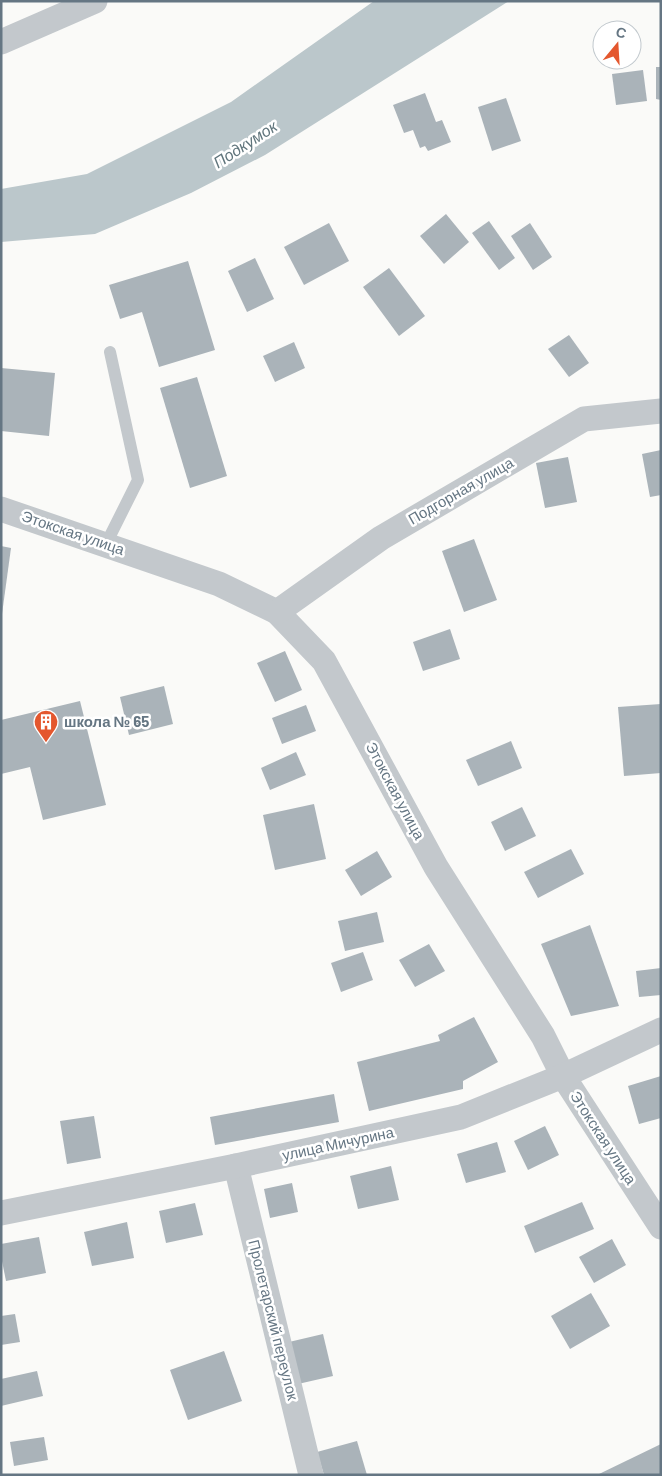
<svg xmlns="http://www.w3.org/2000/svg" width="662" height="1476" viewBox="0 0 662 1476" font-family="Barlow,sans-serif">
	<rect width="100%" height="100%" fill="#fafaf8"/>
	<polygon fill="#bbc7cb" points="374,1 509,1 265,155 191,193 95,234 1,242 1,189 87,174 231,102"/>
	<g fill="#aab3b9">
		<polygon points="656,67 661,67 661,100 656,99"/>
		<polygon points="643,70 647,101 616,105 612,74"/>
		<polygon points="425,93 436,122 442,120 451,142 428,151 425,146 420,148 413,130 404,133 393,105"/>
		<polygon points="506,98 521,141 492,151 478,107"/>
		<polygon points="446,214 469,242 444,264 420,236"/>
		<polygon points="489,221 515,258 499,270 472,233"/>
		<polygon points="329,223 349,261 304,285 284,247"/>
		<polygon points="530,223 552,257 533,270 511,236"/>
		<polygon points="255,258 274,299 247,312 228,271"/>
		<polygon points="188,261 215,350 159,367 142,312 120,319 109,285"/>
		<polygon points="389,268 425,316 399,336 363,287"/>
		<polygon points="569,335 589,363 569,377 548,349"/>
		<polygon points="294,342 305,368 275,382 263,356"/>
		<polygon points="1,368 55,373 49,436 1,431"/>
		<polygon points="197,377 227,476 190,488 160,388"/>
		<polygon points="661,450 661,495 650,497 642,454"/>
		<polygon points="568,457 577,502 545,508 536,463"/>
		<polygon points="474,539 497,600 464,612 442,551"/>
		<polygon points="1,546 11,548 2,614 1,614"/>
		<polygon points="450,629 460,659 423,671 413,642"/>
		<polygon points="285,651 302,690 275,702 257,663"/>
		<polygon points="164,686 173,724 129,735 120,697"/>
		<polygon points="80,701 106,805 43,820 30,767 1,774 1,720"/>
		<polygon points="661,704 661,773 624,776 618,707"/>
		<polygon points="306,705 316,731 282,744 272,718"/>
		<polygon points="511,741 522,768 478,786 466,760"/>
		<polygon points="296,752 306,775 270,790 261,768"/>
		<polygon points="314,804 326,859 275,870 263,815"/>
		<polygon points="522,807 536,836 505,851 491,822"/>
		<polygon points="571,849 584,874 538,898 524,872"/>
		<polygon points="377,851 392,877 361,896 345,870"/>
		<polygon points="377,912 384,942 345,951 338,921"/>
		<polygon points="590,925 619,1006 571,1016 541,944"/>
		<polygon points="429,944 445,971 415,987 399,960"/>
		<polygon points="363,952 373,980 341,992 331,963"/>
		<polygon points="661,968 661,995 639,997 636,971"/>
		<polygon points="474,1017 498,1062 463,1081 463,1089 369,1111 357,1062 440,1041 438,1035"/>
		<polygon points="661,1076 661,1118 639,1124 628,1086"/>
		<polygon points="334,1094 339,1122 215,1145 210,1117"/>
		<polygon points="94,1116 101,1158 67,1164 60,1121"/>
		<polygon points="545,1126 559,1155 528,1170 514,1141"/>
		<polygon points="497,1142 506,1172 466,1183 457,1154"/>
		<polygon points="391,1166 399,1200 358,1209 350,1176"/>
		<polygon points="292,1183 298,1212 270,1218 264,1189"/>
		<polygon points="582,1202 594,1229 535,1253 524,1226"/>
		<polygon points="195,1203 203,1235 166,1243 159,1211"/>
		<polygon points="127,1222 134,1258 92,1266 84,1232"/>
		<polygon points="39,1237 46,1273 6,1281 1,1256 1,1244"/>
		<polygon points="612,1239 626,1265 594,1283 579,1257"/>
		<polygon points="591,1293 610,1326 570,1349 551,1316"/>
		<polygon points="15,1314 20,1342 1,1345 1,1316"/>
		<polygon points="323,1334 333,1376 298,1384 289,1342"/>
		<polygon points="224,1351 242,1401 188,1420 170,1370"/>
		<polygon points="37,1371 43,1396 1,1406 1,1379"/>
		<polygon points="44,1437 48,1460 14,1466 10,1442"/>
		<polygon points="357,1441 367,1475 324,1475 317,1452"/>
		<polygon points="661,1444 661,1475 597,1475"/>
	</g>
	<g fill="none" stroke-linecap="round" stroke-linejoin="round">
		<polyline stroke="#c3c8cc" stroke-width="12" points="106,544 138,480 110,352"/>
		<g stroke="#c3c8cc" stroke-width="25">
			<polyline points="1,42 95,1"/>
			<polyline points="1,509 219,584 277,612 324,661 436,867 543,1036 563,1076 661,1227"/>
			<polyline points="277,612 381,538 584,419 661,411"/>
			<polyline points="236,1166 311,1475"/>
			<polyline points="1,1213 236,1166 461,1117 563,1076 661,1030"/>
		</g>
	</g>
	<defs>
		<symbol id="building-pin" viewBox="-11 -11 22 30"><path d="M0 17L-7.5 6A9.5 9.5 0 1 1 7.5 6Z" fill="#e4572e" stroke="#fff"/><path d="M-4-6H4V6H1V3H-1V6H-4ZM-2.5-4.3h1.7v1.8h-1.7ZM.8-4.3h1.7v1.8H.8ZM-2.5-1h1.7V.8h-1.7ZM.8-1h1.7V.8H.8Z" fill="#fff"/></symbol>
	</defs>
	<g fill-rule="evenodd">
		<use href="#building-pin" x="32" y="708" width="28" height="38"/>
	</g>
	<g text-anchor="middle" stroke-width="5" stroke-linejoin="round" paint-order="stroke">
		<g font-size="15" fill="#657683" stroke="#fff">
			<text transform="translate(461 491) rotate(-30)" y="5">Подгорная улица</text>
			<text transform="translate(73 533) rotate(19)" y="5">Этокская улица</text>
			<text transform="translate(395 791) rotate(62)" y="5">Этокская улица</text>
			<text transform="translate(603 1138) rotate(57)" y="5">Этокская улица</text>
			<text transform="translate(338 1144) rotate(-12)" y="5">улица Мичурина</text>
			<text transform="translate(273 1320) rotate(76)" y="5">Пролетарский переулок</text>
		</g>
		<g font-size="15" font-weight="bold" fill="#657683" stroke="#fff" text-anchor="start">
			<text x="64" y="727">школа № 65</text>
		</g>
		<g font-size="16" font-style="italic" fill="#60757c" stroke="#fff">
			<text transform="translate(245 144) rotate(-33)" y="6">Подкумок</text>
		</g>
	</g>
	<rect width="662" height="1476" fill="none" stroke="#657683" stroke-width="5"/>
	<g transform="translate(617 45) rotate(18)"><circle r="24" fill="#ffffff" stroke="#c1c8cd"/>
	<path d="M0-4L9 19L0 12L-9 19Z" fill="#e4572e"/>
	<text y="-8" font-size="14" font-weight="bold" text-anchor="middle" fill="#657683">С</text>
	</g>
</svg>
